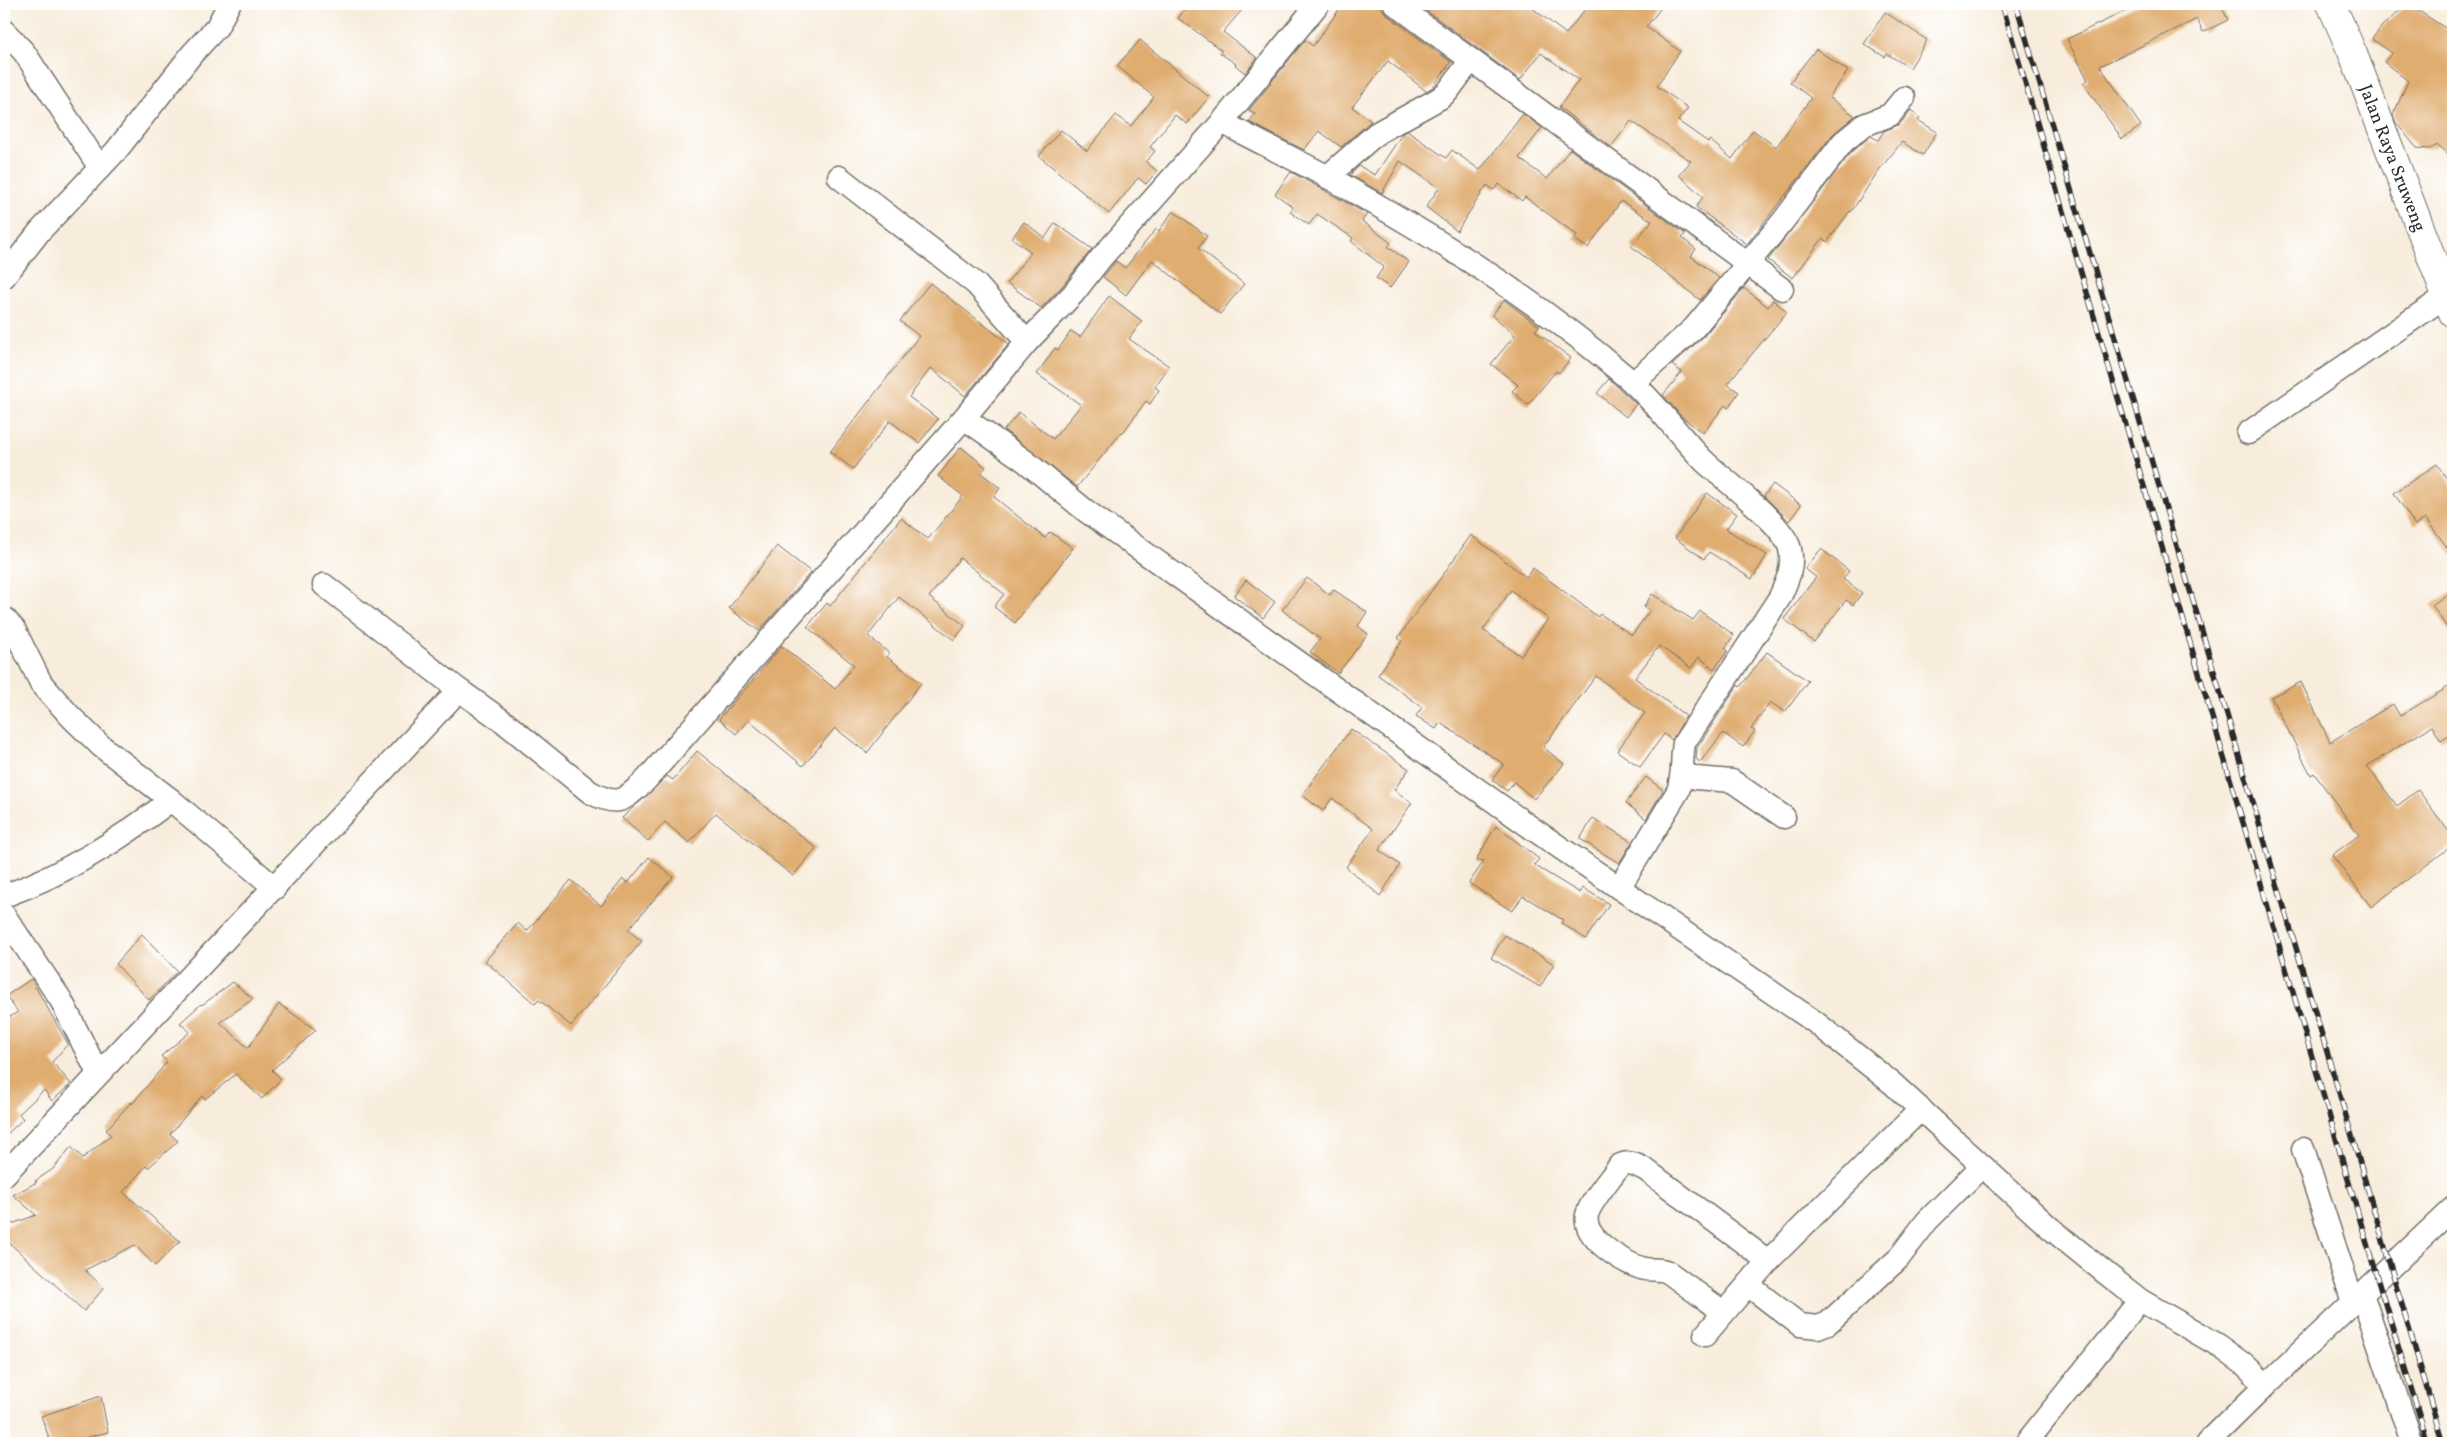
<svg xmlns="http://www.w3.org/2000/svg" width="2457" height="1447" viewBox="0 0 2457 1447" font-family="Vollkorn,serif">
	<rect width="100%" height="100%" fill="#fff"/>
	<filter id="ink" filterUnits="userSpaceOnUse"><feTurbulence type="fractalNoise" baseFrequency=".02" numOctaves="2"/><feDisplacementMap in="SourceGraphic" scale="10" xChannelSelector="R" yChannelSelector="G"/><feConvolveMatrix kernelMatrix="1 2 1 2 8 2 1 2 1" color-interpolation-filters="sRGB"/></filter>
	<filter id="wash" filterUnits="userSpaceOnUse"><feTurbulence type="fractalNoise" baseFrequency=".0096" numOctaves="4" result="noise"/><feDisplacementMap in="SourceGraphic" scale="20" xChannelSelector="R" yChannelSelector="G"/><feGaussianBlur stdDeviation="1.12" result="paint"/><feColorMatrix in="noise" values="0 0 0 0 0 0 0 0 0 0 0 0 0 0 0 0 0 1.4 0 .05"/><feComposite in="paint" operator="in"/></filter>
	<g filter="url(#wash)">
		<rect width="100%" height="100%" fill="#f8eddc"/>
		<g id="blocks">
			<g fill="#e0ad71" fill-rule="evenodd">
				<polygon points="1189,4 1247,4 1223,32 1257,58 1245,73 1235,65 1236,64 1220,53 1221,50 1178,18"/>
				<polygon points="1343,4 1378,4 1387,15 1451,62 1433,87 1426,91 1388,61 1352,107 1371,121 1341,147 1319,131 1304,150 1249,122 1255,114 1249,110 1305,40 1313,46"/>
				<polygon points="1420,4 1527,4 1566,34 1589,4 1664,4 1646,27 1680,51 1657,86 1688,108 1678,121 1708,142 1710,140 1732,159 1753,130 1776,147 1811,98 1790,82 1816,49 1848,71 1829,97 1855,116 1833,134 1747,244 1696,207 1703,197 1679,175 1691,161 1631,121 1611,147 1559,107 1579,80 1541,53 1520,80 1419,5"/>
				<polygon points="2140,4 2230,4 2222,7 2228,20 2203,32 2197,19 2100,66 2141,126 2122,139 2083,83 2088,80 2067,39"/>
				<polygon points="2408,4 2453,33 2453,158 2438,145 2429,149 2417,148 2396,123 2393,115 2408,81 2384,62 2392,53 2372,39 2382,26"/>
				<polygon points="1885,12 1927,40 1910,68 1887,54 1885,57 1864,44"/>
				<polygon points="1140,40 1209,97 1187,124 1175,115 1150,147 1155,151 1146,162 1157,171 1146,184 1138,178 1109,214 1039,156 1061,130 1087,151 1116,115 1131,126 1154,97 1117,66"/>
				<polygon points="1911,110 1920,118 1918,120 1937,132 1923,155 1902,142 1879,170 1851,212 1850,211 1827,242 1823,238 1793,278 1768,260 1852,151 1871,136 1878,140 1884,131 1900,124"/>
				<polygon points="1523,114 1542,128 1519,158 1547,179 1570,149 1685,234 1682,238 1696,249 1691,256 1719,278 1700,300 1631,246 1652,221 1621,201 1588,248 1574,239 1577,235 1525,197 1522,201 1499,184 1494,190 1487,185 1457,231 1426,207 1439,188 1400,161 1382,193 1350,175 1359,166 1375,175 1403,133 1407,131 1446,158 1452,150 1480,170"/>
				<polygon points="1291,172 1367,214 1362,221 1391,243 1388,247 1409,262 1390,288 1376,278 1384,267 1351,241 1353,238 1317,214 1309,225 1290,212 1293,207 1275,194"/>
				<polygon points="1173,211 1207,236 1198,248 1244,284 1220,314 1152,260 1126,295 1103,277 1116,261 1125,268 1156,229 1159,231"/>
				<polygon points="1024,222 1045,238 1055,223 1092,249 1063,285 1041,308 1007,283 1031,252 1012,238"/>
				<polygon points="930,283 1009,344 965,396 931,368 909,397 938,419 919,443 890,421 853,469 830,452 919,336 900,321"/>
				<polygon points="1744,288 1768,307 1773,300 1787,312 1727,384 1739,392 1728,408 1725,405 1703,433 1682,417 1663,395 1682,372 1672,365 1704,336"/>
				<polygon points="1109,296 1142,321 1129,339 1169,366 1155,387 1159,390 1150,404 1146,401 1122,434 1121,433 1077,487 1004,430 1019,412 1053,439 1081,405 1037,374 1055,348 1058,350 1071,331 1080,337"/>
				<polygon points="1504,300 1539,326 1535,331 1571,358 1559,373 1556,371 1528,405 1512,391 1518,385 1491,364 1515,335 1492,315"/>
				<polygon points="1609,379 1636,404 1626,417 1597,393"/>
				<polygon points="961,447 986,467 981,473 1000,488 994,497 1045,538 1050,532 1073,548 1015,623 994,607 1004,594 960,558 929,597 965,626 954,640 899,597 868,636 889,653 887,657 921,683 867,753 835,728 803,766 748,720 736,734 719,719 782,646 835,689 854,665 807,627 827,603 830,606 901,518 928,539 963,496 938,476"/>
				<polygon points="2437,464 2453,488 2453,555 2425,518 2415,525 2394,493"/>
				<polygon points="1773,484 1801,505 1789,521 1764,496"/>
				<polygon points="1707,493 1737,514 1726,529 1767,555 1752,579 1709,552 1704,559 1675,538"/>
				<path d="M1471,535l55,42 7,-9 65,49 2,-3 32,21 18,-25 -6,-3 8,-13 41,26 7,-9 34,24 -9,13 3,3 -14,18 -15,-12 -8,11 -32,-22 -24,32 51,38 -14,24 -8,-6 -24,33 -23,-16 28,-38 -49,-37 -53,71 21,17 -30,35 -20,-17 -7,9 -15,-11 12,-16 -64,-41 -4,6 -20,-13 6,-9 -44,-32 24,-34 -4,-3zM1511,590l37,29 -27,37 -38,-26z"/>
				<polygon points="777,546 811,572 759,631 729,608"/>
				<polygon points="1821,549 1849,571 1843,579 1862,593 1853,605 1846,600 1814,642 1784,619 1816,577 1805,569"/>
				<polygon points="1307,578 1330,595 1334,590 1367,612 1358,626 1368,634 1338,673 1310,652 1320,639 1282,610"/>
				<polygon points="1246,580 1275,602 1263,618 1234,596"/>
				<polygon points="2453,590 2453,637 2432,605"/>
				<polygon points="1767,652 1808,681 1785,712 1770,702 1751,729 1755,731 1743,747 1723,733 1700,762 1696,759 1697,748 1738,685 1740,687"/>
				<polygon points="2301,682 2330,742 2393,704 2400,716 2453,684 2453,733 2441,741 2432,726 2367,766 2397,806 2418,790 2453,837 2453,845 2371,907 2332,855 2359,835 2314,773 2311,775 2271,697"/>
				<polygon points="1351,729 1409,769 1394,790 1412,803 1379,850 1400,865 1380,896 1346,867 1373,829 1332,798 1323,811 1302,795"/>
				<polygon points="697,751 816,848 793,876 716,813 689,843 665,822 648,841 622,818 667,776 673,780"/>
				<polygon points="1646,777 1663,790 1646,819 1626,803"/>
				<polygon points="1593,818 1632,842 1619,863 1580,839"/>
				<polygon points="1496,826 1539,859 1534,865 1580,893 1583,888 1609,904 1586,939 1561,923 1563,920 1523,896 1512,911 1469,883 1484,861 1476,860"/>
				<polygon points="649,857 673,877 628,930 642,941 571,1026 539,1000 535,1004 485,961 518,923 527,931 571,880 601,906 623,879 628,883"/>
				<polygon points="142,934 177,971 149,1000 116,964"/>
				<polygon points="1505,935 1554,964 1540,987 1491,958"/>
				<polygon points="31,979 68,1044 52,1062 71,1084 52,1101 44,1090 19,1114 23,1119 4,1137 4,1020 18,1012 6,996"/>
				<polygon points="233,982 253,999 220,1022 248,1048 279,1004 316,1030 272,1070 281,1079 262,1099 236,1074 205,1099 202,1096 170,1134 178,1141 148,1168 146,1166 123,1192 180,1241 155,1266 135,1245 85,1270 104,1288 84,1311 4,1238 4,1227 36,1215 13,1195 37,1182 35,1181 53,1169 71,1147 83,1158 111,1135 106,1130 131,1102 132,1104 167,1062 161,1056 190,1032 180,1023 201,1004 202,1005"/>
				<polygon points="101,1396 108,1432 64,1443 51,1443 41,1416"/>
			</g>
		</g>
	</g>
	<g filter="url(#ink)">
		<use href="#blocks" fill-opacity="0" stroke="#736f69" stroke-width="1"/>
		<g fill="none" stroke-linecap="round" stroke-linejoin="round">
			<defs>
				<g id="minor">
					<polyline points="1395,4 1782,289"/>
					<polyline points="4,31 24,52 100,168"/>
					<path d="M1222,122c34,19 71,36 106,55 107,60 210,123 303,204 27,24 48,55 73,80 20,19 80,63 86,88 4,18 -3,32 -10,48l-96,146c-3,17 0,30 -6,48l-59,97"/>
					<polyline points="839,177 976,284 1027,342"/>
					<polyline points="1327,177 1377,133 1440,98 1448,91 1471,60"/>
					<polyline points="4,277 40,231 116,151 192,54 217,27 229,4"/>
					<polyline points="1633,383 1694,328 1783,221 1843,142 1864,125 1890,115 1904,98"/>
					<polyline points="964,418 1025,461 1086,511 1533,829 1815,1022 1893,1084 2049,1227 2103,1271 2140,1300 2218,1345 2244,1364 2266,1385 2362,1294"/>
					<polyline points="2248,433 2446,296"/>
					<polyline points="324,585 459,690"/>
					<polyline points="4,618 14,629 41,683 70,716 101,746 171,800 275,888"/>
					<polyline points="1683,773 1696,778 1732,781 1784,817"/>
					<path d="M4,896c63,-23 114,-55 167,-96"/>
					<polyline points="4,915 61,1000 98,1073"/>
					<polyline points="2303,1149 2353,1302"/>
					<path d="M4,1175l455,-485 45,32 86,70c29,16 34,8 56,-12l318,-362 63,-76 46,-48 28,-36 121,-136 96,-118"/>
					<polyline points="1748,1285 1800,1325 1818,1327 1828,1323 1898,1259 1927,1221 1982,1166"/>
					<path d="M1723,1312l-55,-40c-9,-4 -18,-1 -27,-4 -18,-6 -59,-30 -54,-53 3,-13 24,-37 32,-49 9,-6 18,-1 27,4l122,91"/>
					<polyline points="1705,1335 1768,1261 1921,1109"/>
					<polyline points="2026,1443 2140,1300"/>
					<polyline points="2207,1443 2266,1385"/>
					<polyline points="2412,1443 2362,1294 2453,1208"/>
				</g>
				<polyline id="highway" points="2331,4 2353,54 2453,313"/>
			</defs>
			<use href="#minor" stroke="#736f69" stroke-width="25"/>
			<use href="#highway" stroke="#736f69" stroke-width="30"/>
			<use href="#minor" stroke="#fff" stroke-width="22"/>
			<use href="#highway" stroke="#fff" stroke-width="28"/>
			<defs>
				<g id="rail">
					<polyline points="2002,4 2378,1281 2428,1443"/>
					<polyline points="2016,4 2443,1443"/>
				</g>
			</defs>
			<use href="#rail" stroke="#2b2b2b" stroke-width="5.5"/>
			<use href="#rail" stroke="#fff" stroke-width="4" stroke-dasharray="11" stroke-linecap="butt"/>
		</g>
	</g>
	<g text-anchor="middle" stroke-width="5" stroke-linejoin="round" paint-order="stroke">
		<g font-size="18" fill="#2b2b2b" stroke="#fff">
			<text transform="translate(2393 158) rotate(69)" y="6">Jalan Raya Sruweng</text>
		</g>
	</g>
	<rect width="2457" height="1447" fill="none" stroke="#fff" stroke-width="20"/>
</svg>
